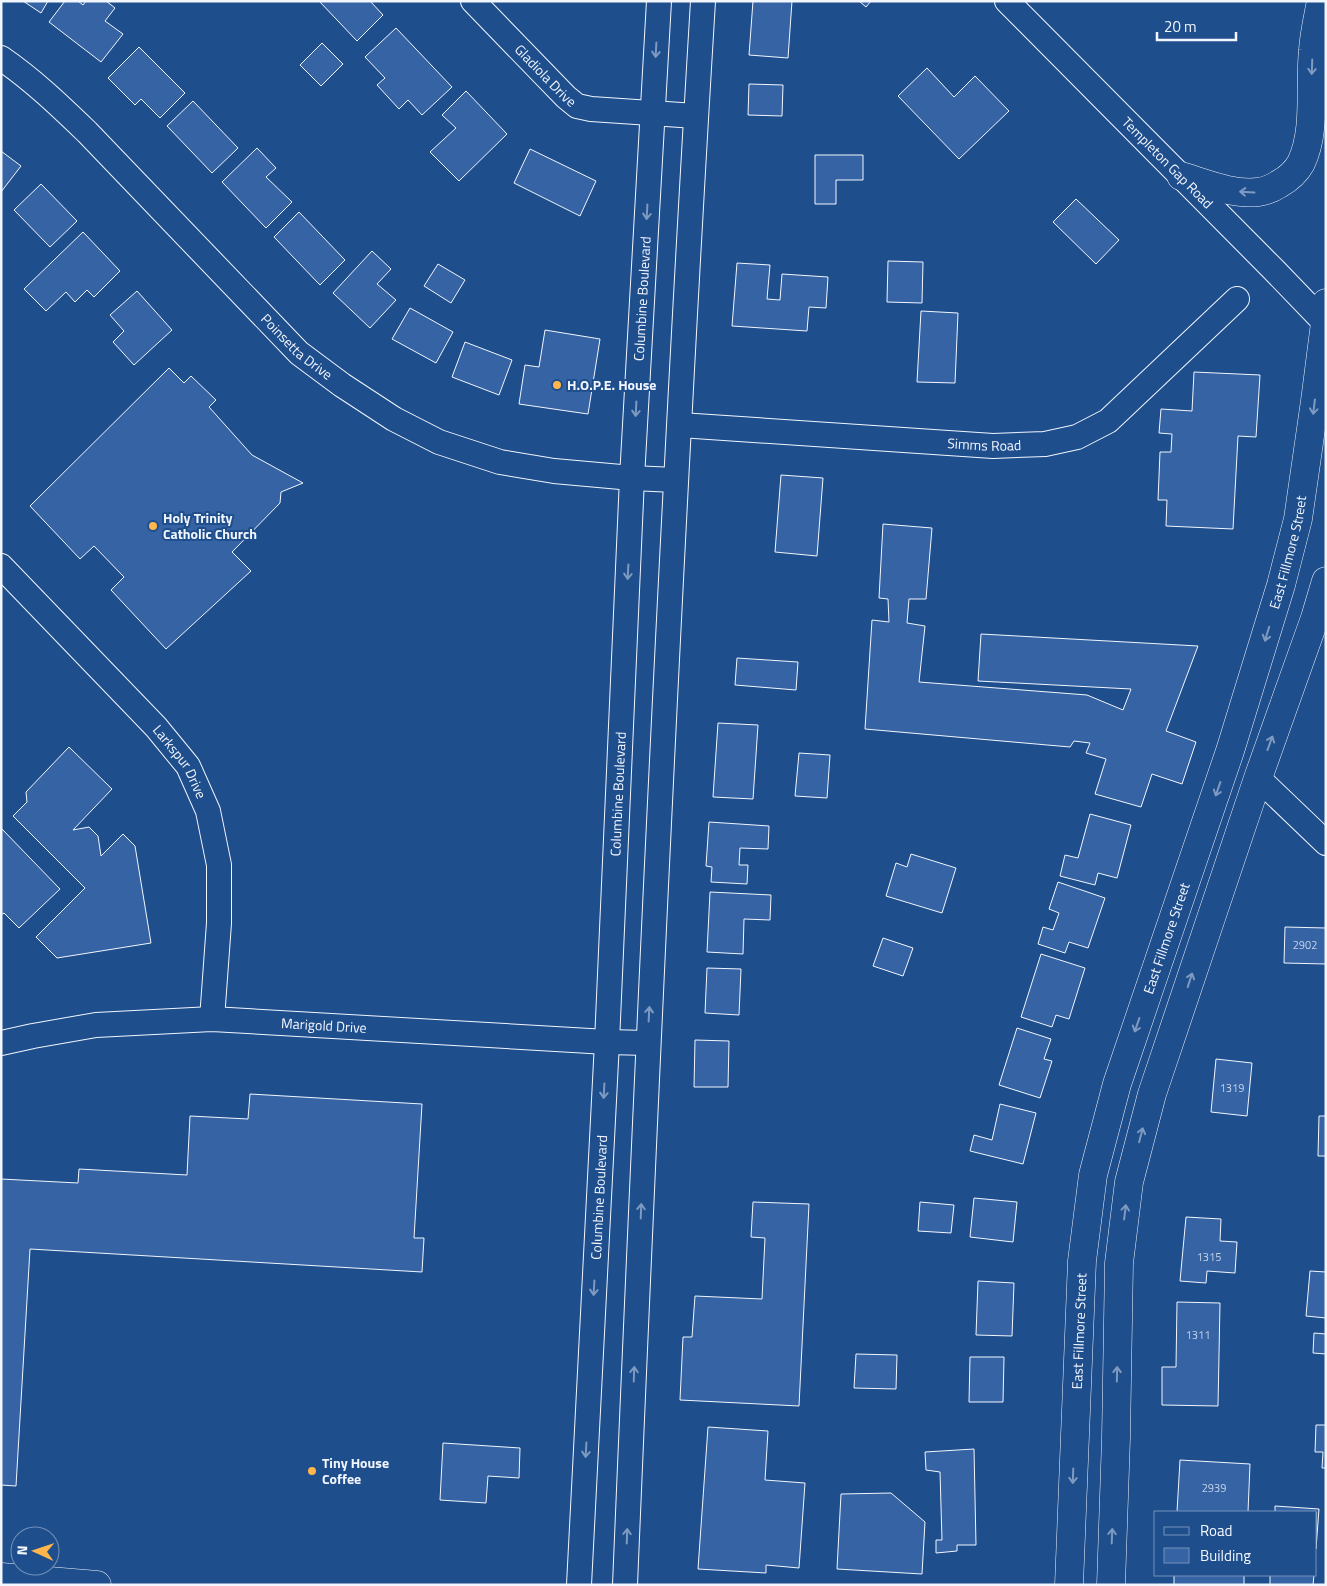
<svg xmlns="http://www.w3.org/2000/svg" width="1327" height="1586" viewBox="0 0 1327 1586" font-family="'Titillium Web',sans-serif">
	<rect width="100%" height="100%" fill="#1f4e8c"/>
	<g fill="#3563a3" stroke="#f2f6ff">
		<polygon points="23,1 48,1 41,13"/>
		<polygon points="65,1 78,1 83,5 86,1 106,1 115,8 105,21 123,34 101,62 49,22"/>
		<polygon points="319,1 370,1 383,15 357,41"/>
		<polygon points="753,1 792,1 788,58 749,55"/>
		<polygon points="859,1 871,1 866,7"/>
		<polygon points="396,28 452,87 422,115 408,100 399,109 377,85 385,78 365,57"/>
		<polygon points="322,43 343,64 321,86 300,65"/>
		<polygon points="139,47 185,93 160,118 141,99 135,105 108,78"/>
		<polygon points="927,68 954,97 975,76 1009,111 959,159 898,96"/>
		<polygon points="749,84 783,85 782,116 748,115"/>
		<polygon points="466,91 507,134 459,181 430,152 456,128 442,115"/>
		<polygon points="193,101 238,148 212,173 167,126"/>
		<polygon points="257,148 276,168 266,177 292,202 266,228 222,182"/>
		<polygon points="530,149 596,181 580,216 514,183"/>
		<polygon points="1,151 21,166 1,192"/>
		<polygon points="815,155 863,155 863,180 836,180 836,204 815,204"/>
		<polygon points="41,184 77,221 50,247 14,210"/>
		<polygon points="1076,199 1119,240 1096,264 1053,222"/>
		<polygon points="299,212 345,260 320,285 274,237"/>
		<polygon points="83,232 120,271 94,297 87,290 75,302 66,292 46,311 24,289"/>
		<polygon points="372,251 391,269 377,284 396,300 370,328 333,293"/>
		<polygon points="888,261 923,262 922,303 887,302"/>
		<polygon points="737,263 770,265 767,299 780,300 782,274 828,277 826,308 809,307 807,331 732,326"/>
		<polygon points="438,264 465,280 451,303 424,286"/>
		<polygon points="137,291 172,330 134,365 113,342 124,331 110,315"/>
		<polygon points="410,308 453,332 436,363 392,339"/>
		<polygon points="921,311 958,313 955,383 917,382"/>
		<polygon points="545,330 600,339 588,414 519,404 525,365 539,367"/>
		<polygon points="465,342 512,360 499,395 452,377"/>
		<polygon points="169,368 184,383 191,376 216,400 209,407 252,455 303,483 281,492 280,503 232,552 251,571 166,649 111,590 124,577 94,546 80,559 30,506"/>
		<polygon points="1194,372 1260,375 1256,437 1238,436 1233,529 1166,526 1167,500 1158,500 1160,452 1171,452 1172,434 1159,433 1161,409 1192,411"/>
		<polygon points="781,475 823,478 817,556 775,552"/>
		<polygon points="883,524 932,528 926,599 909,599 907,623 925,626 919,682 1087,695 1123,710 1131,689 978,681 981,634 1198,646 1166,731 1196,742 1182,784 1152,774 1141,807 1095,794 1106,759 1086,753 1090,743 1074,741 1070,747 865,729 872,620 889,622 888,599 879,598"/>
		<polygon points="737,658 798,662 796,690 735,685"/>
		<polygon points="718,723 758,725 753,799 713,797"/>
		<polygon points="69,747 112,789 73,830 89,827 98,836 101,856 123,834 135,846 151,943 57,958 36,937 85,888 13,816 27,802 26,792"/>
		<polygon points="799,753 830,755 827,798 795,796"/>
		<polygon points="1090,814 1131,825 1117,878 1098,873 1095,885 1060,876 1065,855 1078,858"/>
		<polygon points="709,822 769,826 768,849 740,848 739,865 748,865 747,884 711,882 712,867 706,866"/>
		<polygon points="1,828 60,889 19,928 4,913 1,915"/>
		<polygon points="911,854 956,868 942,913 886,896 896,863 907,867"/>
		<polygon points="1058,882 1105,898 1088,948 1069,942 1065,953 1038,944 1043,927 1053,930 1059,913 1049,909"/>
		<polygon points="710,892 771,895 770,920 744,919 743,954 707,952"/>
		<polygon points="1285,927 1326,928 1326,964 1284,963"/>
		<polygon points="883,938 913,948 903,976 873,966"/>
		<polygon points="1041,954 1085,968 1069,1019 1056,1015 1052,1027 1021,1017"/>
		<polygon points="707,968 741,969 739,1015 705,1013"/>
		<polygon points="1017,1028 1051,1039 1044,1059 1052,1061 1040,1098 999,1085"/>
		<polygon points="695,1040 729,1041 728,1087 694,1087"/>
		<polygon points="1216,1059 1252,1063 1247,1116 1211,1112"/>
		<polygon points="250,1094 422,1104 414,1238 424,1238 422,1272 30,1249 16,1486 1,1485 1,1179 78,1183 79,1169 187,1175 190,1116 248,1119"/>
		<polygon points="1000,1104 1036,1113 1023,1164 970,1151 974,1135 992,1140"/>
		<polygon points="1319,1116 1326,1116 1326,1156 1318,1156"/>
		<polygon points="974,1198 1017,1202 1013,1242 970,1237"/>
		<polygon points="753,1202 809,1204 799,1406 680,1400 683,1337 692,1337 695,1296 762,1299 765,1238 751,1237"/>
		<polygon points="920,1202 954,1205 951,1233 918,1231"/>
		<polygon points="1186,1217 1221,1219 1220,1241 1237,1242 1235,1273 1207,1271 1206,1283 1180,1281"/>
		<polygon points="1310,1271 1326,1272 1326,1318 1306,1316"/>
		<polygon points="978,1281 1014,1283 1012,1336 976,1335"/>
		<polygon points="1177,1302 1220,1303 1218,1406 1162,1405 1162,1367 1176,1367"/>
		<polygon points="1314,1333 1326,1334 1326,1354 1313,1353"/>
		<polygon points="856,1354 897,1355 896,1389 854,1388"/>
		<polygon points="970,1357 1004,1357 1003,1402 969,1402"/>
		<polygon points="1316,1425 1326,1425 1326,1468 1322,1468 1323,1452 1315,1452"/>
		<polygon points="708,1427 768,1431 765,1480 805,1483 799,1568 766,1565 766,1573 698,1569"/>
		<polygon points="443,1443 520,1448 519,1478 488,1476 486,1503 440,1500"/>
		<polygon points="974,1449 976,1545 957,1545 957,1551 936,1553 936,1540 942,1540 940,1472 926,1470 925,1452"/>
		<polygon points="1180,1460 1250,1464 1248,1512 1177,1512"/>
		<polygon points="891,1493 925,1522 922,1574 837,1569 841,1494"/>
		<polygon points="1275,1506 1319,1509 1316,1549 1316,1512 1275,1512"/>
		<rect x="1174" y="1575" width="70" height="10"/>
		<polygon points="1270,1575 1314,1575 1313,1585 1270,1585"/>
	</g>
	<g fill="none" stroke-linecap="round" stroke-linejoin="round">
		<defs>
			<g id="street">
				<path id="s1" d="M473,1l93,96 11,9 14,3 105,7"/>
				<path id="s2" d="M1007,1l267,269 51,53"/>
				<path id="s3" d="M1,58c32,22 59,48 86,74l212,221 43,32 52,34 45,23 61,20 54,9 78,7 43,2"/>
				<path id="s4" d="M680,425l313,21 52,-2 32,-7 31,-16 129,-122"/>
				<path id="s5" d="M1,566l155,161 32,39 20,45 11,54v58l-7,96"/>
				<polyline points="1258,778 1326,843"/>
				<path id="s6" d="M1,1043l32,-7 63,-11 116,-6 395,23 41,1"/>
				<path id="s7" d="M579,1585l28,-543 25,-564 27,-477"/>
				<path d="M625,1585c22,-528 46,-1056 78,-1584"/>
			</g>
			<polyline id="secondary" points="1,1577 97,1585"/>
			<g id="primary">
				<path d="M1181,176c24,7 51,19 77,16 8,-1 15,-4 21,-8 9,-5 17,-12 22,-21 16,-33 8,-78 12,-113 1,-16 5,-33 8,-49"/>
				<path id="s8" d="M1069,1585l13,-324 11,-86 24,-91 113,-333 51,-166 17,-66 17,-118 10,-78 1,-20"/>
				<polyline points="1111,1585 1116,1438 1119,1263 1129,1182 1152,1094 1258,778 1315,618 1326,581"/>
			</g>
		</defs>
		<use href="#street" stroke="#f2f6ff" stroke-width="26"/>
		<use href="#secondary" stroke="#f2f6ff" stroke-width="29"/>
		<use href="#primary" stroke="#f2f6ff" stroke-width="29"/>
		<use href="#street" stroke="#1f4e8c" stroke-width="24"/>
		<use href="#secondary" stroke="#1f4e8c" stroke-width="28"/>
		<use href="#primary" stroke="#1f4e8c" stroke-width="28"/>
	</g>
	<defs><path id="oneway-shaft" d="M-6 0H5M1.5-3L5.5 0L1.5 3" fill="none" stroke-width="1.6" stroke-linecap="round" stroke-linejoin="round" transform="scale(1.25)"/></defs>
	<g stroke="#7e9ac0">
		<use href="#oneway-shaft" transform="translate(656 50) rotate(93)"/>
		<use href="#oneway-shaft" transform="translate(1312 67) rotate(92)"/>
		<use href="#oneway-shaft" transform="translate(1247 192) rotate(-177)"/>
		<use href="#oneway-shaft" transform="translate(647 212) rotate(93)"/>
		<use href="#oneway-shaft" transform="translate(1314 407) rotate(97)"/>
		<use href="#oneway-shaft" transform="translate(636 409) rotate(93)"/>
		<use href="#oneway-shaft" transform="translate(628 572) rotate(93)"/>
		<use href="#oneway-shaft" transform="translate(1267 634) rotate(107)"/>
		<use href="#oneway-shaft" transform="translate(1270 743) rotate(-70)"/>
		<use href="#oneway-shaft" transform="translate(1218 789) rotate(109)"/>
		<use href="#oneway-shaft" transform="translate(1190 980) rotate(-72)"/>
		<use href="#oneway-shaft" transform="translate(649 1014) rotate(-87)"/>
		<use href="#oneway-shaft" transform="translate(1137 1025) rotate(109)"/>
		<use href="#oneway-shaft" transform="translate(604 1091) rotate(93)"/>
		<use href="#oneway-shaft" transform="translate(1141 1135) rotate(-75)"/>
		<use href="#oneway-shaft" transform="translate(641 1211) rotate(-88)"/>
		<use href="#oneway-shaft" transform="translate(1125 1212) rotate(-83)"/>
		<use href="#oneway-shaft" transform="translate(594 1288) rotate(93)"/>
		<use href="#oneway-shaft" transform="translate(634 1374) rotate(-88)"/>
		<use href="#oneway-shaft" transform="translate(1117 1374) rotate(-89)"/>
		<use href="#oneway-shaft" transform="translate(586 1450) rotate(93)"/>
		<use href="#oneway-shaft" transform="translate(1073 1476) rotate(92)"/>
		<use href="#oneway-shaft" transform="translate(627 1536) rotate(-88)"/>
		<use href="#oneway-shaft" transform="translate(1112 1536) rotate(-88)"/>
	</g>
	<g fill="#ffb74d" stroke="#1f4e8c" stroke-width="2">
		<circle cx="557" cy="385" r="5"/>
		<circle cx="153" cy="526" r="5"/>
		<circle cx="312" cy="1471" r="5"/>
	</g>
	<g text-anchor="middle" stroke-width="4" stroke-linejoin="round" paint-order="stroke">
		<g font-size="11" fill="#c3d1e8">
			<text x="1305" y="949">2902</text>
			<text x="1232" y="1092">1319</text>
			<text x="1209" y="1261">1315</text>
			<text x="1198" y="1339">1311</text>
			<text x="1214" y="1492">2939</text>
		</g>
		<g font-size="14" fill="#f2f6ff" stroke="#1f4e8c">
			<text dy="5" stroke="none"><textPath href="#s1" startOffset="104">Gladiola Drive</textPath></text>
			<text dy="5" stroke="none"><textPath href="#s2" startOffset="228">Templeton Gap Road</textPath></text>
			<text dy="5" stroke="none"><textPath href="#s7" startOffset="1288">Columbine Boulevard</textPath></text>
			<text dy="5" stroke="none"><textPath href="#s3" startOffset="414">Poinsetta Drive</textPath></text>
			<text dy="5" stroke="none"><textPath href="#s4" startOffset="305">Simms Road</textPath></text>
			<text dy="5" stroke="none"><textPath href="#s8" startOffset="1064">East Fillmore Street</textPath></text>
			<text dy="5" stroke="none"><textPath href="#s5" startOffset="266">Larkspur Drive</textPath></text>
			<text dy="5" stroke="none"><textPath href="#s7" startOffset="792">Columbine Boulevard</textPath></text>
			<text dy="5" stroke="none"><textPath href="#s8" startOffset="659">East Fillmore Street</textPath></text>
			<text dy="5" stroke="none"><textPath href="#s6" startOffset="325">Marigold Drive</textPath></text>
			<text dy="5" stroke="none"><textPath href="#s7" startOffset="388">Columbine Boulevard</textPath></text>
			<text dy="5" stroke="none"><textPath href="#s8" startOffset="254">East Fillmore Street</textPath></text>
		</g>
		<g font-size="14" font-weight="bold" fill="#f2f6ff" stroke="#1f4e8c" text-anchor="start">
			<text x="567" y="390">H.O.P.E. House</text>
			<text x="163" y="523">Holy Trinity<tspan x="163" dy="16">Catholic Church</tspan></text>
			<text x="322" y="1468">Tiny House<tspan x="322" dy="16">Coffee</tspan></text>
		</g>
	</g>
	<rect width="1327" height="1586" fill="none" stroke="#f2f6ff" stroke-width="5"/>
	<rect x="1154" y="1511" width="162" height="65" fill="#1f4e8c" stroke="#7391ba"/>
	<rect x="1164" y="1527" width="25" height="8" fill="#1f4e8c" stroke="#7391ba"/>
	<text x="1200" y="1536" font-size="15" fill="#f2f6ff">Road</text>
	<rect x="1164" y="1548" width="25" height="15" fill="#3563a3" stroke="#7391ba"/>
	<text x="1200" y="1561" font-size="15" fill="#f2f6ff">Building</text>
	<g transform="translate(35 1551) rotate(273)"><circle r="24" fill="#1f4e8c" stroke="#7391ba"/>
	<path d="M0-4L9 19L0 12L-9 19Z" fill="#ffb74d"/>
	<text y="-8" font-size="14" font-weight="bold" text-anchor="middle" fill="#f2f6ff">N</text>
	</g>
	<path d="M1157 32v8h79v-8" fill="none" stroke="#f2f6ff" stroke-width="2.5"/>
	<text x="1164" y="32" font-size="15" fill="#f2f6ff" stroke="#1f4e8c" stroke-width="4" paint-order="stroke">20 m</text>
</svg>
